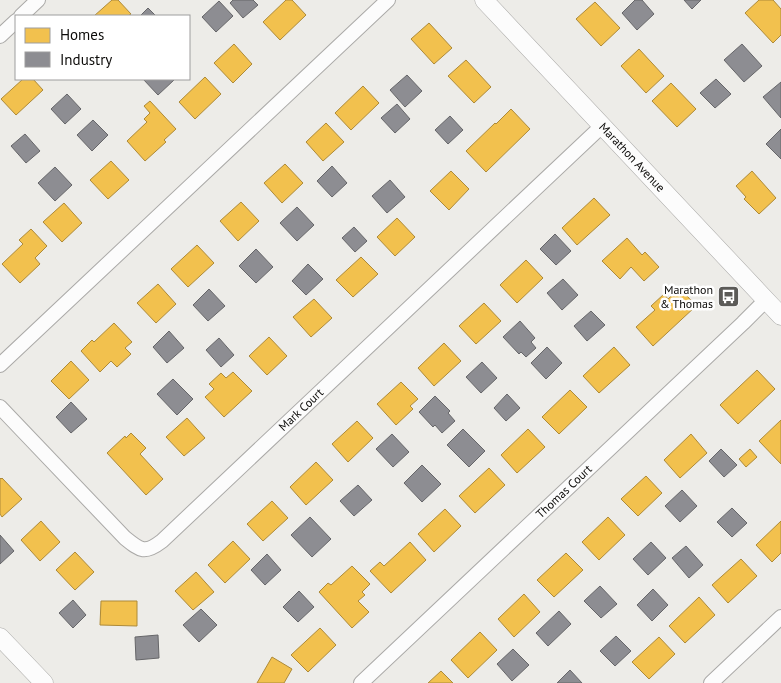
<svg xmlns="http://www.w3.org/2000/svg" width="781" height="683" viewBox="0 0 781 683" font-family="'PT Sans',sans-serif">
	<rect width="100%" height="100%" fill="#edece8"/>
	<g fill="#f2c14e" stroke="#ad8a39">
		<polygon points="112,0 118,0 131,14 128,16 94,16"/>
		<polygon points="286,0 292,0 306,15 280,40 263,22"/>
		<polygon points="759,0 773,0 781,9 781,35 773,43 745,13"/>
		<polygon points="595,2 620,28 601,46 576,19"/>
		<polygon points="429,23 452,48 434,64 411,39"/>
		<polygon points="234,44 252,64 233,83 214,63"/>
		<polygon points="639,49 664,76 646,93 621,66"/>
		<polygon points="466,60 491,87 474,103 448,76"/>
		<polygon points="205,77 221,94 195,119 179,102"/>
		<polygon points="23,79 33,79 43,90 16,115 1,99"/>
		<polygon points="671,83 696,109 677,127 652,101"/>
		<polygon points="363,86 379,103 351,130 335,113"/>
		<polygon points="150,101 176,129 164,140 166,142 145,161 127,141 147,122 144,119 150,113 144,106"/>
		<polygon points="511,109 530,129 486,172 466,151 495,123 496,124"/>
		<polygon points="326,123 344,142 323,161 306,142"/>
		<polygon points="111,161 129,180 108,199 90,180"/>
		<polygon points="285,164 303,183 282,203 264,183"/>
		<polygon points="451,171 469,189 449,210 430,191"/>
		<polygon points="752,171 776,198 759,214 744,199 746,197 736,186"/>
		<polygon points="594,198 610,215 577,245 562,228"/>
		<polygon points="241,202 259,221 238,241 220,221"/>
		<polygon points="64,203 82,223 62,242 43,222"/>
		<polygon points="397,218 415,237 395,256 377,237"/>
		<polygon points="31,229 47,246 35,258 40,264 20,283 2,264 23,244 19,240"/>
		<polygon points="627,238 642,255 645,252 659,267 644,281 631,267 620,279 602,261"/>
		<polygon points="197,245 214,263 188,287 171,269"/>
		<polygon points="361,257 378,274 353,297 336,280"/>
		<polygon points="526,260 543,278 517,303 500,285"/>
		<polygon points="158,284 176,304 156,323 137,303"/>
		<polygon points="680,288 696,306 653,346 636,327 655,310 651,306 664,294 668,299"/>
		<polygon points="314,299 332,318 311,337 293,317"/>
		<polygon points="484,303 501,321 476,344 459,326"/>
		<polygon points="114,323 132,342 125,348 131,354 117,367 111,361 100,372 81,351 92,340 94,342"/>
		<polygon points="269,337 287,356 267,375 249,356"/>
		<polygon points="444,343 461,361 434,386 418,368"/>
		<polygon points="614,347 630,365 599,393 583,376"/>
		<polygon points="71,361 89,380 69,399 51,381"/>
		<polygon points="757,370 775,389 738,424 720,405"/>
		<polygon points="233,372 252,391 224,417 205,397 214,389 209,384 221,373 226,378"/>
		<polygon points="401,382 418,399 410,406 413,409 396,425 377,404"/>
		<polygon points="570,390 587,407 559,434 542,417"/>
		<polygon points="187,418 205,438 184,456 166,437"/>
		<polygon points="781,420 781,464 759,441"/>
		<polygon points="357,421 373,438 348,462 332,444"/>
		<polygon points="528,429 545,447 517,473 501,455"/>
		<polygon points="131,433 146,448 140,454 163,479 146,495 107,453 125,436 126,438"/>
		<polygon points="691,434 707,453 680,478 664,460"/>
		<polygon points="750,449 757,457 746,467 739,459"/>
		<polygon points="316,462 333,480 306,505 290,487"/>
		<polygon points="489,468 505,485 475,513 459,496"/>
		<polygon points="646,476 662,493 638,516 621,499"/>
		<polygon points="0,478 1,479 2,478 22,499 2,517 0,514"/>
		<polygon points="272,501 288,518 263,541 247,524"/>
		<polygon points="445,509 461,526 434,552 418,534"/>
		<polygon points="608,517 625,535 599,560 582,542"/>
		<polygon points="41,521 60,542 40,561 21,540"/>
		<polygon points="781,521 781,553 772,562 756,545"/>
		<polygon points="233,541 250,559 225,583 208,565"/>
		<polygon points="410,542 426,560 391,593 370,571 380,562 384,566"/>
		<polygon points="75,552 94,572 75,590 56,570"/>
		<polygon points="566,553 583,570 554,597 537,580"/>
		<polygon points="741,559 757,576 728,603 712,585"/>
		<polygon points="352,566 370,584 362,592 365,595 358,601 369,612 352,628 319,592 328,583 331,585"/>
		<polygon points="196,572 214,592 193,610 175,591"/>
		<polygon points="524,594 540,612 514,637 498,619"/>
		<polygon points="699,597 715,615 685,643 669,626"/>
		<polygon points="101,601 137,601 137,626 100,625"/>
		<polygon points="320,628 336,645 308,672 291,655"/>
		<polygon points="480,632 497,650 468,678 451,660"/>
		<polygon points="659,637 675,654 649,679 632,662"/>
		<polygon points="272,657 292,669 284,683 257,683"/>
		<polygon points="441,671 453,683 428,683"/>
	</g>
	<g fill="#8d8d92" stroke="#666669">
		<polygon points="233,0 253,0 258,5 243,18 230,3"/>
		<polygon points="635,0 642,0 654,14 637,30 622,13"/>
		<polygon points="684,0 701,0 692,9"/>
		<polygon points="219,1 233,16 216,32 202,17"/>
		<polygon points="148,8 156,16 140,16"/>
		<polygon points="742,44 762,66 744,82 724,60"/>
		<polygon points="407,75 422,91 405,107 390,90"/>
		<polygon points="143,79 173,79 174,80 158,95"/>
		<polygon points="716,79 731,94 715,108 700,93"/>
		<polygon points="781,82 781,118 763,97"/>
		<polygon points="67,94 81,109 65,124 51,109"/>
		<polygon points="397,104 410,119 395,133 381,118"/>
		<polygon points="450,116 463,130 448,144 435,130"/>
		<polygon points="93,120 108,135 92,151 77,135"/>
		<polygon points="781,129 781,159 766,144"/>
		<polygon points="25,134 40,151 26,163 11,146"/>
		<polygon points="332,166 347,183 332,197 317,181"/>
		<polygon points="55,167 72,185 55,201 38,183"/>
		<polygon points="390,180 405,197 387,213 372,196"/>
		<polygon points="297,207 314,225 297,241 280,223"/>
		<polygon points="354,227 367,241 355,252 342,238"/>
		<polygon points="555,234 571,251 556,265 540,249"/>
		<polygon points="256,249 273,267 256,283 239,266"/>
		<polygon points="308,264 323,279 306,295 292,281"/>
		<polygon points="563,279 578,295 562,310 547,293"/>
		<polygon points="209,289 225,306 208,321 193,305"/>
		<polygon points="591,311 605,325 587,341 574,326"/>
		<polygon points="520,321 535,338 531,342 536,348 526,357 521,352 519,354 503,337"/>
		<polygon points="169,331 184,348 167,363 153,347"/>
		<polygon points="219,338 234,355 221,367 206,350"/>
		<polygon points="547,347 562,363 546,379 531,363"/>
		<polygon points="482,362 497,378 481,393 466,377"/>
		<polygon points="173,379 193,399 177,415 157,394"/>
		<polygon points="507,394 520,408 506,421 494,408"/>
		<polygon points="435,396 450,411 448,413 455,421 442,433 435,425 433,427 419,412"/>
		<polygon points="71,402 87,419 71,433 56,417"/>
		<polygon points="463,429 485,451 469,467 447,445"/>
		<polygon points="392,434 409,452 393,467 376,449"/>
		<polygon points="721,449 737,465 724,477 709,461"/>
		<polygon points="422,465 441,484 422,502 404,483"/>
		<polygon points="358,485 372,500 354,516 340,501"/>
		<polygon points="682,490 697,506 680,522 665,506"/>
		<polygon points="732,508 747,523 732,537 717,522"/>
		<polygon points="310,517 331,539 312,557 291,535"/>
		<polygon points="0,535 14,551 0,564"/>
		<polygon points="651,542 666,558 648,575 633,559"/>
		<polygon points="686,546 703,565 689,578 672,558"/>
		<polygon points="267,554 281,570 265,585 251,570"/>
		<polygon points="600,586 617,604 601,618 584,601"/>
		<polygon points="653,589 668,605 652,621 637,605"/>
		<polygon points="299,591 314,607 298,622 283,607"/>
		<polygon points="73,600 86,615 73,628 59,613"/>
		<polygon points="201,609 217,625 199,642 183,625"/>
		<polygon points="559,611 571,624 548,646 536,633"/>
		<polygon points="158,635 159,658 136,660 135,637"/>
		<polygon points="616,636 631,651 615,666 600,651"/>
		<polygon points="513,649 529,665 512,681 497,664"/>
		<polygon points="570,670 582,683 557,683"/>
	</g>
	<g fill="none" stroke-linecap="round" stroke-linejoin="round">
		<defs>
			<g id="minor">
				<polyline points="21,16 38,0"/>
				<polyline points="0,36 16,21"/>
				<polyline points="0,365 388,0"/>
				<path id="s1" d="M0,407l125,131c16,13 20,16 37,3l441,-416"/>
				<path id="s2" d="M361,683l382,-360 23,-23"/>
				<polyline points="711,683 781,617"/>
			</g>
			<g id="tertiary">
				<path id="s3" d="M484,0l297,316"/>
				<polyline points="0,637 44,683"/>
			</g>
		</defs>
		<use href="#minor" stroke="#aaa9a7" stroke-width="16"/>
		<use href="#tertiary" stroke="#aaa9a7" stroke-width="19"/>
		<use href="#minor" stroke="#fcfcfc" stroke-width="14"/>
		<use href="#tertiary" stroke="#fcfcfc" stroke-width="18"/>
	</g>
	<defs>
		<symbol id="bus-square" viewBox="-11 -11 22 22"><rect x="-9" y="-9" width="18" height="18" rx="4" fill="#5b5a57" stroke="#fff"/><path d="M-5-6H5V4H4V6H2V4H-2V6H-4V4H-5ZM-3.5-4V0h7V-4ZM-3.5 1.2v1.5H-2V1.2ZM2 1.2v1.5H3.5V1.2Z" fill="#fff"/></symbol>
	</defs>
	<g fill-rule="evenodd">
		<use href="#bus-square" x="716" y="284" width="25" height="25"/>
	</g>
	<g text-anchor="middle" stroke-width="5" stroke-linejoin="round" paint-order="stroke">
		<g font-size="12" fill="#0c0b09" stroke="#fff">
			<text dy="4" stroke="none"><textPath href="#s3" startOffset="216">Marathon Avenue</textPath></text>
			<text dy="4" stroke="none"><textPath href="#s1" startOffset="415">Mark Court</textPath></text>
			<text dy="4" stroke="none"><textPath href="#s2" startOffset="279">Thomas Court</textPath></text>
		</g>
		<g font-size="12" fill="#0c0b09" stroke="#fff" text-anchor="end">
			<text x="713" y="294">Marathon<tspan x="713" dy="14">&amp; Thomas</tspan></text>
		</g>
	</g>
	<rect x="15" y="15" width="175" height="65" fill="#ffffff" stroke="#9e9d9d"/>
	<rect x="25" y="28" width="25" height="15" fill="#f2c14e" stroke="#9e9d9d"/>
	<text x="60" y="40" font-size="15" fill="#0c0b09">Homes</text>
	<rect x="25" y="52" width="25" height="15" fill="#8d8d92" stroke="#9e9d9d"/>
	<text x="60" y="65" font-size="15" fill="#0c0b09">Industry</text>
</svg>
